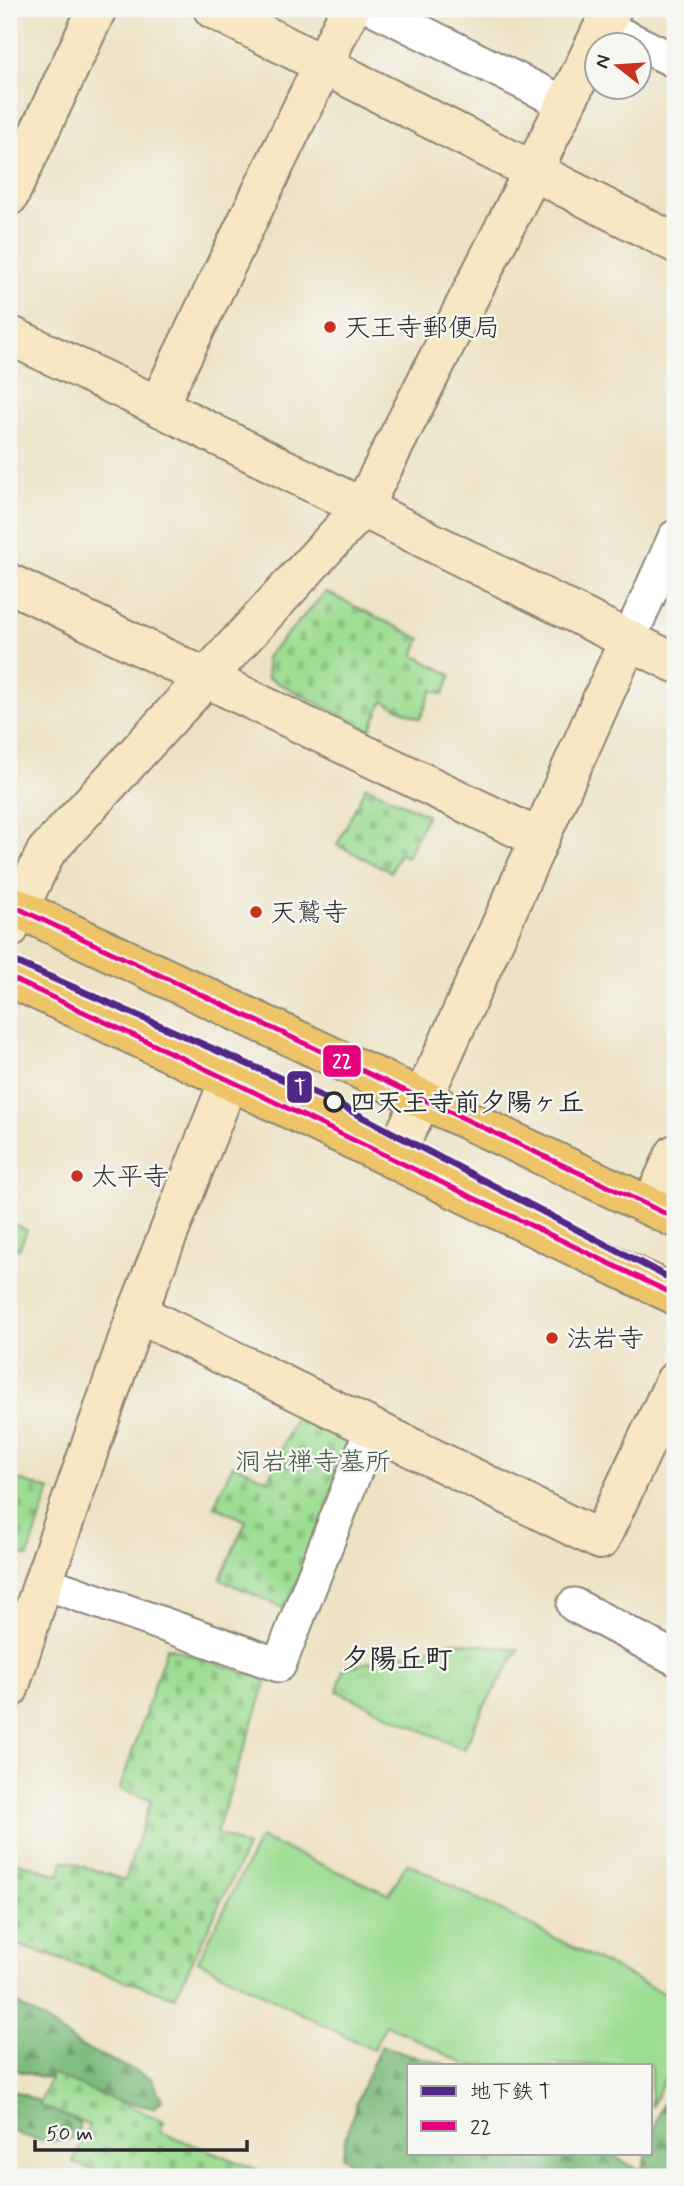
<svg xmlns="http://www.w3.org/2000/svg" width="684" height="2186" viewBox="0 0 684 2186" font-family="Mynerve,'Klee One',sans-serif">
	<defs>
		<pattern id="grass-tufts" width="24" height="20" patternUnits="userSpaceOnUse" patternTransform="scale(1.75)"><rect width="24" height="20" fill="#9edd93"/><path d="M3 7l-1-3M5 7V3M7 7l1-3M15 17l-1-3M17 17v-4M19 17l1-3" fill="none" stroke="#88be7f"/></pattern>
		<pattern id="forest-firs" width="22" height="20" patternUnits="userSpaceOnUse" patternTransform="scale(1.75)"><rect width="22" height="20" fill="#7ebc7d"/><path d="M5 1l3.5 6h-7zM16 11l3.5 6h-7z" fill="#679967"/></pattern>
		<pattern id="cemetery-stones" width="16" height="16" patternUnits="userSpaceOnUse" patternTransform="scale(1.75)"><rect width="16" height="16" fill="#9edd93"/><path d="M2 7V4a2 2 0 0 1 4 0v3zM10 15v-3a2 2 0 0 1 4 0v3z" fill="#88be7f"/></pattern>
	</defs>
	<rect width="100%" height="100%" fill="#f6f6f2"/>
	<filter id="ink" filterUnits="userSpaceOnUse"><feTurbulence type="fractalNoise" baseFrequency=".0143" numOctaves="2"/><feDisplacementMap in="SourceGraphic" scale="14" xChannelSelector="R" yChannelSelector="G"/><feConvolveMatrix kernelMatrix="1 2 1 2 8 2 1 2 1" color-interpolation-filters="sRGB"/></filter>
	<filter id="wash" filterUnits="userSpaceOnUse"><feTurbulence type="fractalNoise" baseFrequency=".00686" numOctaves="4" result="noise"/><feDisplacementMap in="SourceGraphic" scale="28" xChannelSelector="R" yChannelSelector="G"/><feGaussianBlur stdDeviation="1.57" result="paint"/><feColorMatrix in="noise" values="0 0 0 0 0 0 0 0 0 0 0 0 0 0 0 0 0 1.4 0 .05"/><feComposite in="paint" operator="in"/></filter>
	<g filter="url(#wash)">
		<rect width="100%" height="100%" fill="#ede2c4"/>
		<polygon fill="url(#grass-tufts)" stroke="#64845f" stroke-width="2" points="453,1642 519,1649 482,1710 464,1750 337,1691 344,1668"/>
		<g fill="url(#forest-firs)" stroke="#547454" stroke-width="2">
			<polygon points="9,1999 46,2021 82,2047 151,2078 162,2100 153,2108 108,2099 74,2085 9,2069"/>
			<path d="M381,2046l66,19h-38v88h199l33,18 6,-18h4c0,-27 12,-51 24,-75v99h-299l-34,-20c7,-39 22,-76 39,-111z"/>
			<path d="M9,2089c25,10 48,18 70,34l1,14c-27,6 -47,5 -71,-8z"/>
		</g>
		<g fill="url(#cemetery-stones)" stroke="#64845f" stroke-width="2">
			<polygon points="326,592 421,639 414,655 451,675 443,695 432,690 420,719 383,701 370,730 268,678 266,657"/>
			<polygon points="366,786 427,815 407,857 399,854 391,872 337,845"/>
			<polygon points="9,1222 27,1230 19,1249 9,1245"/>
			<polygon points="296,1415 359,1443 285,1609 220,1579 246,1521 214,1506 233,1464 268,1480"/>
			<polygon points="9,1477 50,1490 28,1557 9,1551"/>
			<polygon points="167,1647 267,1680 216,1833 247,1847 175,1997 9,1942 9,1859 59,1875 64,1860 125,1880 151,1800 120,1789"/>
			<polygon points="52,2074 164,2121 160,2132 269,2174 268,2177 109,2177 73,2162 89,2125 39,2105"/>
		</g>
		<polygon fill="#9edd93" stroke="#64845f" stroke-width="2" points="260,1838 389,1894 407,1863 675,1999 675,2059 651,2107 651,2065 467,2065 386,2024 373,2050 198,1961"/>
	</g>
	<g filter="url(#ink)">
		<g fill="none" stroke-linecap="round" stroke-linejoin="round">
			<defs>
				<g id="street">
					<polyline points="375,9 566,104"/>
					<polyline points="603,26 675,61"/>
					<polyline points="629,639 675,537"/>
					<polyline points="43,1582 279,1665 372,1428"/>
					<polyline points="574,1605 675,1658"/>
				</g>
				<g id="secondary">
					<polyline points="213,9 675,243"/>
					<polyline points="9,196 97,9"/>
					<polyline points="9,335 158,406 675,663"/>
					<polyline points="158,406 350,9"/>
					<polyline points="9,583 538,838"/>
					<polyline points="9,929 46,852 363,507 533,171 612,9"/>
					<polyline points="393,1159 441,1059 629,639"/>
					<polyline points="651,1207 675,1154"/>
					<polyline points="137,1313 600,1540 675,1381"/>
					<polyline points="9,1689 43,1582 137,1313 229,1080"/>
				</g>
				<g id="primary">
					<polyline points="9,904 675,1218"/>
					<polyline points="9,977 229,1080 675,1295"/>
				</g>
			</defs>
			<use href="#street" stroke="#8c8678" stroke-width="37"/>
			<use href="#secondary" stroke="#8c8678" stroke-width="42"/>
			<use href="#primary" stroke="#8c8678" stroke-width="42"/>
			<use href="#street" stroke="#fff" stroke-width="33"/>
			<use href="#secondary" stroke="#f8e7c3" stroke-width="38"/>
			<use href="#primary" stroke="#eec469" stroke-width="38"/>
			<defs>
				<g id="bus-1">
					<polyline points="9,904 675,1218"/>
					<polyline points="9,977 229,1080 675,1295"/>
				</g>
			</defs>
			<use href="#bus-1" stroke="#f6f6f2" stroke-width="10"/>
			<use href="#bus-1" stroke="#e5007d" stroke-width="5"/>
			<defs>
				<polyline id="metro-1" points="9,959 334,1102 675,1281"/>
			</defs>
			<use href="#metro-1" stroke="#f6f6f2" stroke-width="12"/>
			<use href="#metro-1" stroke="#522886" stroke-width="7"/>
		</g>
	</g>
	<g fill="#c8321e" stroke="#f6f6f2" stroke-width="2.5">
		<circle cx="330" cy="327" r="7"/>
		<circle cx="256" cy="912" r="7"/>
		<circle cx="77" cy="1176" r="7"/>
		<circle cx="552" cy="1338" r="7"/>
	</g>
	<circle fill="#f6f6f2" stroke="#2b2b2b" stroke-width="3.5" cx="334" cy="1102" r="9"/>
	<g text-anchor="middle" stroke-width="5" stroke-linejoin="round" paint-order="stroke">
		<g font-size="26" fill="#2b2b2b" stroke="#f6f6f2" text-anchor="start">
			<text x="344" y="336">天王寺郵便局</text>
			<text x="270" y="921">天鷲寺</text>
			<text x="91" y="1185">太平寺</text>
			<text x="566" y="1347">法岩寺</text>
		</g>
		<g font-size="26" font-weight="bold" fill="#2b2b2b" stroke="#f6f6f2" text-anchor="start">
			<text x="350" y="1111">四天王寺前夕陽ヶ丘</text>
		</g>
		<g font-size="26" fill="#485845" stroke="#f6f6f2">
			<text x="313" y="1470">洞岩禅寺墓所</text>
		</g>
		<g font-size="28" font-weight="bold" fill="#2b2b2b" stroke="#f6f6f2">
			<text x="397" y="1668">夕陽丘町</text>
		</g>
	</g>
	<g stroke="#f6f6f2" stroke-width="2.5">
		<rect x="322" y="1044" width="40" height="34" rx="7" fill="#e5007d"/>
		<rect x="286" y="1070" width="27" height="34" rx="7" fill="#522886"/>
	</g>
	<g font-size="19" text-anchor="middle" font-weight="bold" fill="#fff">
		<text x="342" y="1068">22</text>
		<text x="300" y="1094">T</text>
	</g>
	<rect width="684" height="2186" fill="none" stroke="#f6f6f2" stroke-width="35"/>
	<rect x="407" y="2064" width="245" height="91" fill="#f6f6f2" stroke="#a5a5a2" stroke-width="2"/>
	<rect x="421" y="2086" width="35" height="10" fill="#522886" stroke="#a5a5a2" stroke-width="2"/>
	<text x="470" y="2098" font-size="21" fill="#2b2b2b">地下鉄 T</text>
	<rect x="421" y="2121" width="35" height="10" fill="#e5007d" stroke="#a5a5a2" stroke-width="2"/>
	<text x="470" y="2134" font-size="21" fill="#2b2b2b">22</text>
	<g transform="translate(618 66) rotate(287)"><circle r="33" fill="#f6f6f2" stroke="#a5a5a2" stroke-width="2"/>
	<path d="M0-5L12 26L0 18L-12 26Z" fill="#c8321e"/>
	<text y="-10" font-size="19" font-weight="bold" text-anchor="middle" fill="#2b2b2b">N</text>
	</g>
	<path d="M35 2140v10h212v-10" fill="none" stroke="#2b2b2b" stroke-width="3.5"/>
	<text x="46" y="2140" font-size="21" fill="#2b2b2b" stroke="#f6f6f2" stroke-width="5" paint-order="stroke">50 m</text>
</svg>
